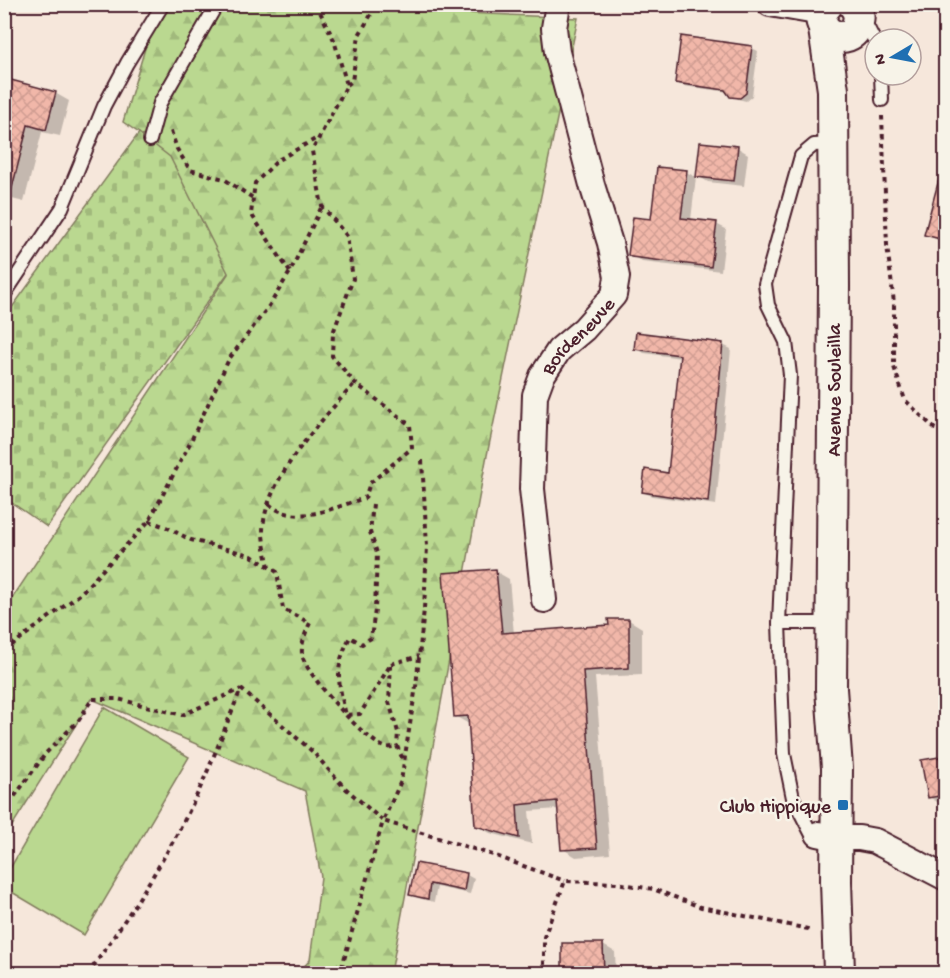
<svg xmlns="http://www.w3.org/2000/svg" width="950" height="978" viewBox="0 0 950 978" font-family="'Gochi Hand',sans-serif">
	<defs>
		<pattern id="forest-firs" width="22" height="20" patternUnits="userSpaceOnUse" patternTransform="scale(1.5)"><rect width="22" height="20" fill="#bad890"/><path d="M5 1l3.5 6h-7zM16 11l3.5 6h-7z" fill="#a1b97c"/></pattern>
		<pattern id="cemetery-stones" width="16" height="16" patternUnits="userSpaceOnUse" patternTransform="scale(1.5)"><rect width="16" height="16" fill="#bad890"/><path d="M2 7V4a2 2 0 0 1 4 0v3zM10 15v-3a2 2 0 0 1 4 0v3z" fill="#a1b97c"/></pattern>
		<pattern id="building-cross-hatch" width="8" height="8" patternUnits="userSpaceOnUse" patternTransform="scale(1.5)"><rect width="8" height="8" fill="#f1b7a9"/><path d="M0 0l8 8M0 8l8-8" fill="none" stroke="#d09d92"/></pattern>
	</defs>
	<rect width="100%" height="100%" fill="#f6e7db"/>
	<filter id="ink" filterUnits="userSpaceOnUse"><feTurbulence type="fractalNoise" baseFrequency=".0167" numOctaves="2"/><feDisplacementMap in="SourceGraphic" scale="12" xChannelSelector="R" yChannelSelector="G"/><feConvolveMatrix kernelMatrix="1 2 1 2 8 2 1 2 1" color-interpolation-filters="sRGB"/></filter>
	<g filter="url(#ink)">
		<polygon fill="#bad890" stroke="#827c5e" stroke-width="1.5" points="104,707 189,757 84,935 5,888 5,877"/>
		<polygon fill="url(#forest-firs)" stroke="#827c5e" stroke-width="1.5" points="158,5 280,5 578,18 486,460 391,973 298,973 310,960 321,877 305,791 92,699 5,837 5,609 228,274 139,133 123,122"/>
		<polygon fill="url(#cemetery-stones)" stroke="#827c5e" stroke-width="1.5" points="139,133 170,157 228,273 47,527 5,498 5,317"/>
		<g fill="#0003">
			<polygon points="683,38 752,48 758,51 752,96 746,101 738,99 729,92 683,86 677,82"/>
			<polygon points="55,93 69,101 60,136 42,132 24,202 4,197 4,110"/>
			<polygon points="702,144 738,148 748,154 744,186 708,182 698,176"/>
			<polygon points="686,172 696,177 691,220 716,224 726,229 721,271 642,262 630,254"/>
			<polygon points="933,208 946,211 946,247 940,243 940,241 926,235"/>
			<polygon points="723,345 731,349 716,505 652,496 643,492 669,474 681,358 644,353 636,348"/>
			<polygon points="495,571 509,579 514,634 610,626 629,620 642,628 642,675 595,677 610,854 576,857 563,849 559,809 529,811 532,844 490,833 476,825 469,724 455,716"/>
			<polygon points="946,757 946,802 939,803 929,797 923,762"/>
			<polygon points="417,865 467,875 474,879 470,894 437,887 434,902 418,898 411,894"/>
			<polygon points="603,945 615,952 616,974 563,974"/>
		</g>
		<g fill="url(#building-cross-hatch)" stroke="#4a1f2b" stroke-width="1.5">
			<polygon points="681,36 752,46 746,93 740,98 730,97 725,90 675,83"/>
			<polygon points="11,80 56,92 46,130 28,125 11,192 4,191 4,104"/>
			<polygon points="700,142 738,146 734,181 696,177"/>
			<polygon points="657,167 687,170 681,218 717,222 711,267 631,257 628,255 633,217 651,219"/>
			<polygon points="939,179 945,179 945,240 924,235"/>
			<polygon points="636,332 723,343 708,502 642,492 645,469 668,473 680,355 634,349"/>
			<polygon points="496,569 502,633 609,625 608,619 629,619 629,668 583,671 597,848 561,850 557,801 517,805 519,838 475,826 468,716 454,717 443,573"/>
			<polygon points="945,756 945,795 928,798 921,760"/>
			<polygon points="416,863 467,873 464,891 430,884 428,899 409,895"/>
			<polygon points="562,943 603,943 604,974 562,974"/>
		</g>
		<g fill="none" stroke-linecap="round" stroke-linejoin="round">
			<defs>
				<g id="service">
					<polyline points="859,24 868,28 875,42"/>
					<polyline points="881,75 882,100"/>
					<polyline points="150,140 160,103 217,4"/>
					<polyline points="4,295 62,208 104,106 127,63 163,4"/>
					<polyline points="779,623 831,623"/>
					<polyline points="818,834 811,833 793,798 784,754 779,623 790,375 786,342 768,305 765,284 801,156 814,145 832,144"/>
				</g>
				<g id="minor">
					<polyline points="770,4 822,13"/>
					<path id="s1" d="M544,600l-12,-111 3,-94 7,-19 17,-26 25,-21 30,-34 3,-18 -7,-34 -18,-58 -35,-133 -3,-24 4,-24"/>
					<polyline points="818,834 837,838 859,838 875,841 946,878"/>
				</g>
				<g id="tertiary">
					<path d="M828,4c-24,26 24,49 30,18 2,-7 -1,-13 -5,-18"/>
					<polyline points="824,29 833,90 834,286 831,689 837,768 836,881 839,972"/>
				</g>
			</defs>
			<use href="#service" stroke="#4a1f2b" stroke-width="16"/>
			<use href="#minor" stroke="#4a1f2b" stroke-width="28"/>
			<use href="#tertiary" stroke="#4a1f2b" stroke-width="34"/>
			<g stroke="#4a1f2b" stroke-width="4" stroke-dasharray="4.5 4.5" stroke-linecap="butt">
				<polyline points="347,85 352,81 359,35 375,8 371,4"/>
				<polyline points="882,116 887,245 894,303 894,367 905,400 935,429 946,432"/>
				<polyline points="171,131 177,149 190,170 224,179 253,198"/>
				<polyline points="290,272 251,214 255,183 278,160 317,138"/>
				<polyline points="422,460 427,546 424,609 416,686 401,781 383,821 493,855 565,881"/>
				<path d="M269,504c26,23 66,3 96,-6l5,-15 42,-35 -2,-23 -55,-42 -23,-27 1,-23 20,-54 -6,-43 -25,-30 -10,-55 35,-66 -13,-45 -18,-36"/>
				<path d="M373,504l-3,28 7,21 -2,57 -4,28 -9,6 -12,-7c-16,31 -12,45 -4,78l14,-1 31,-50 -2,38 9,30 -1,14"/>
				<path d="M149,521l17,6 25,13 59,15 27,17 6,37 27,14c-4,8 -9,21 -8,31 2,19 63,86 82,93 4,1 9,0 13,-1l7,16"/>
				<path d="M269,567c-2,-10 -5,-21 -6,-32 -2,-52 59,-115 92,-152"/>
				<polyline points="4,651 79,595 149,521 190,443 229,359 269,306 290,272 322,206"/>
				<polyline points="391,664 419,656"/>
				<polyline points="241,689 313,752 344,787 383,821 340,974"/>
				<polyline points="4,811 46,753 79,720 92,699 118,699 182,715 241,689"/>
				<path d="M88,974c35,-50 69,-101 97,-155 22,-42 38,-87 56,-130"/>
				<polyline points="544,974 544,937 565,881 616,883 653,889 701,907 813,930"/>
			</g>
			<use href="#service" stroke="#f7f3e8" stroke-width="12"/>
			<use href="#minor" stroke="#f7f3e8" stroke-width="24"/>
			<use href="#tertiary" stroke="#f7f3e8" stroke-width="30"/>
		</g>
	</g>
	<rect fill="#1f6fb2" stroke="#f7f3e8" stroke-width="2" x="837" y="799" width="12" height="12" rx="3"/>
	<g text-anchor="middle" stroke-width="5" stroke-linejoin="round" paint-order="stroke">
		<g font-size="20" fill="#4a1f2b" stroke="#f7f3e8">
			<text dy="7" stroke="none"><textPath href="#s1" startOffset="280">Bordeneuve</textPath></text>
			<text transform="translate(833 390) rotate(-90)" y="7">Avenue Souleilla</text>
		</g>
		<g font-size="20" fill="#4a1f2b" stroke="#f7f3e8" text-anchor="end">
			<text x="831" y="812">Club Hippique</text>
		</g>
	</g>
	<rect width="950" height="978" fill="none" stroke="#f7f3e8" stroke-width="24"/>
	<rect x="12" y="12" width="926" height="954" fill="none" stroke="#4a1f2b" stroke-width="2" filter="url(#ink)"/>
	<g transform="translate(893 57) rotate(260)"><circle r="28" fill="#f7f3e8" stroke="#b29e9c" stroke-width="1.5"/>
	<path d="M0-4.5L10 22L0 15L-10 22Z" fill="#1f6fb2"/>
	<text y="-9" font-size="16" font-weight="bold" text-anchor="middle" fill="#4a1f2b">N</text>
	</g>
</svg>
